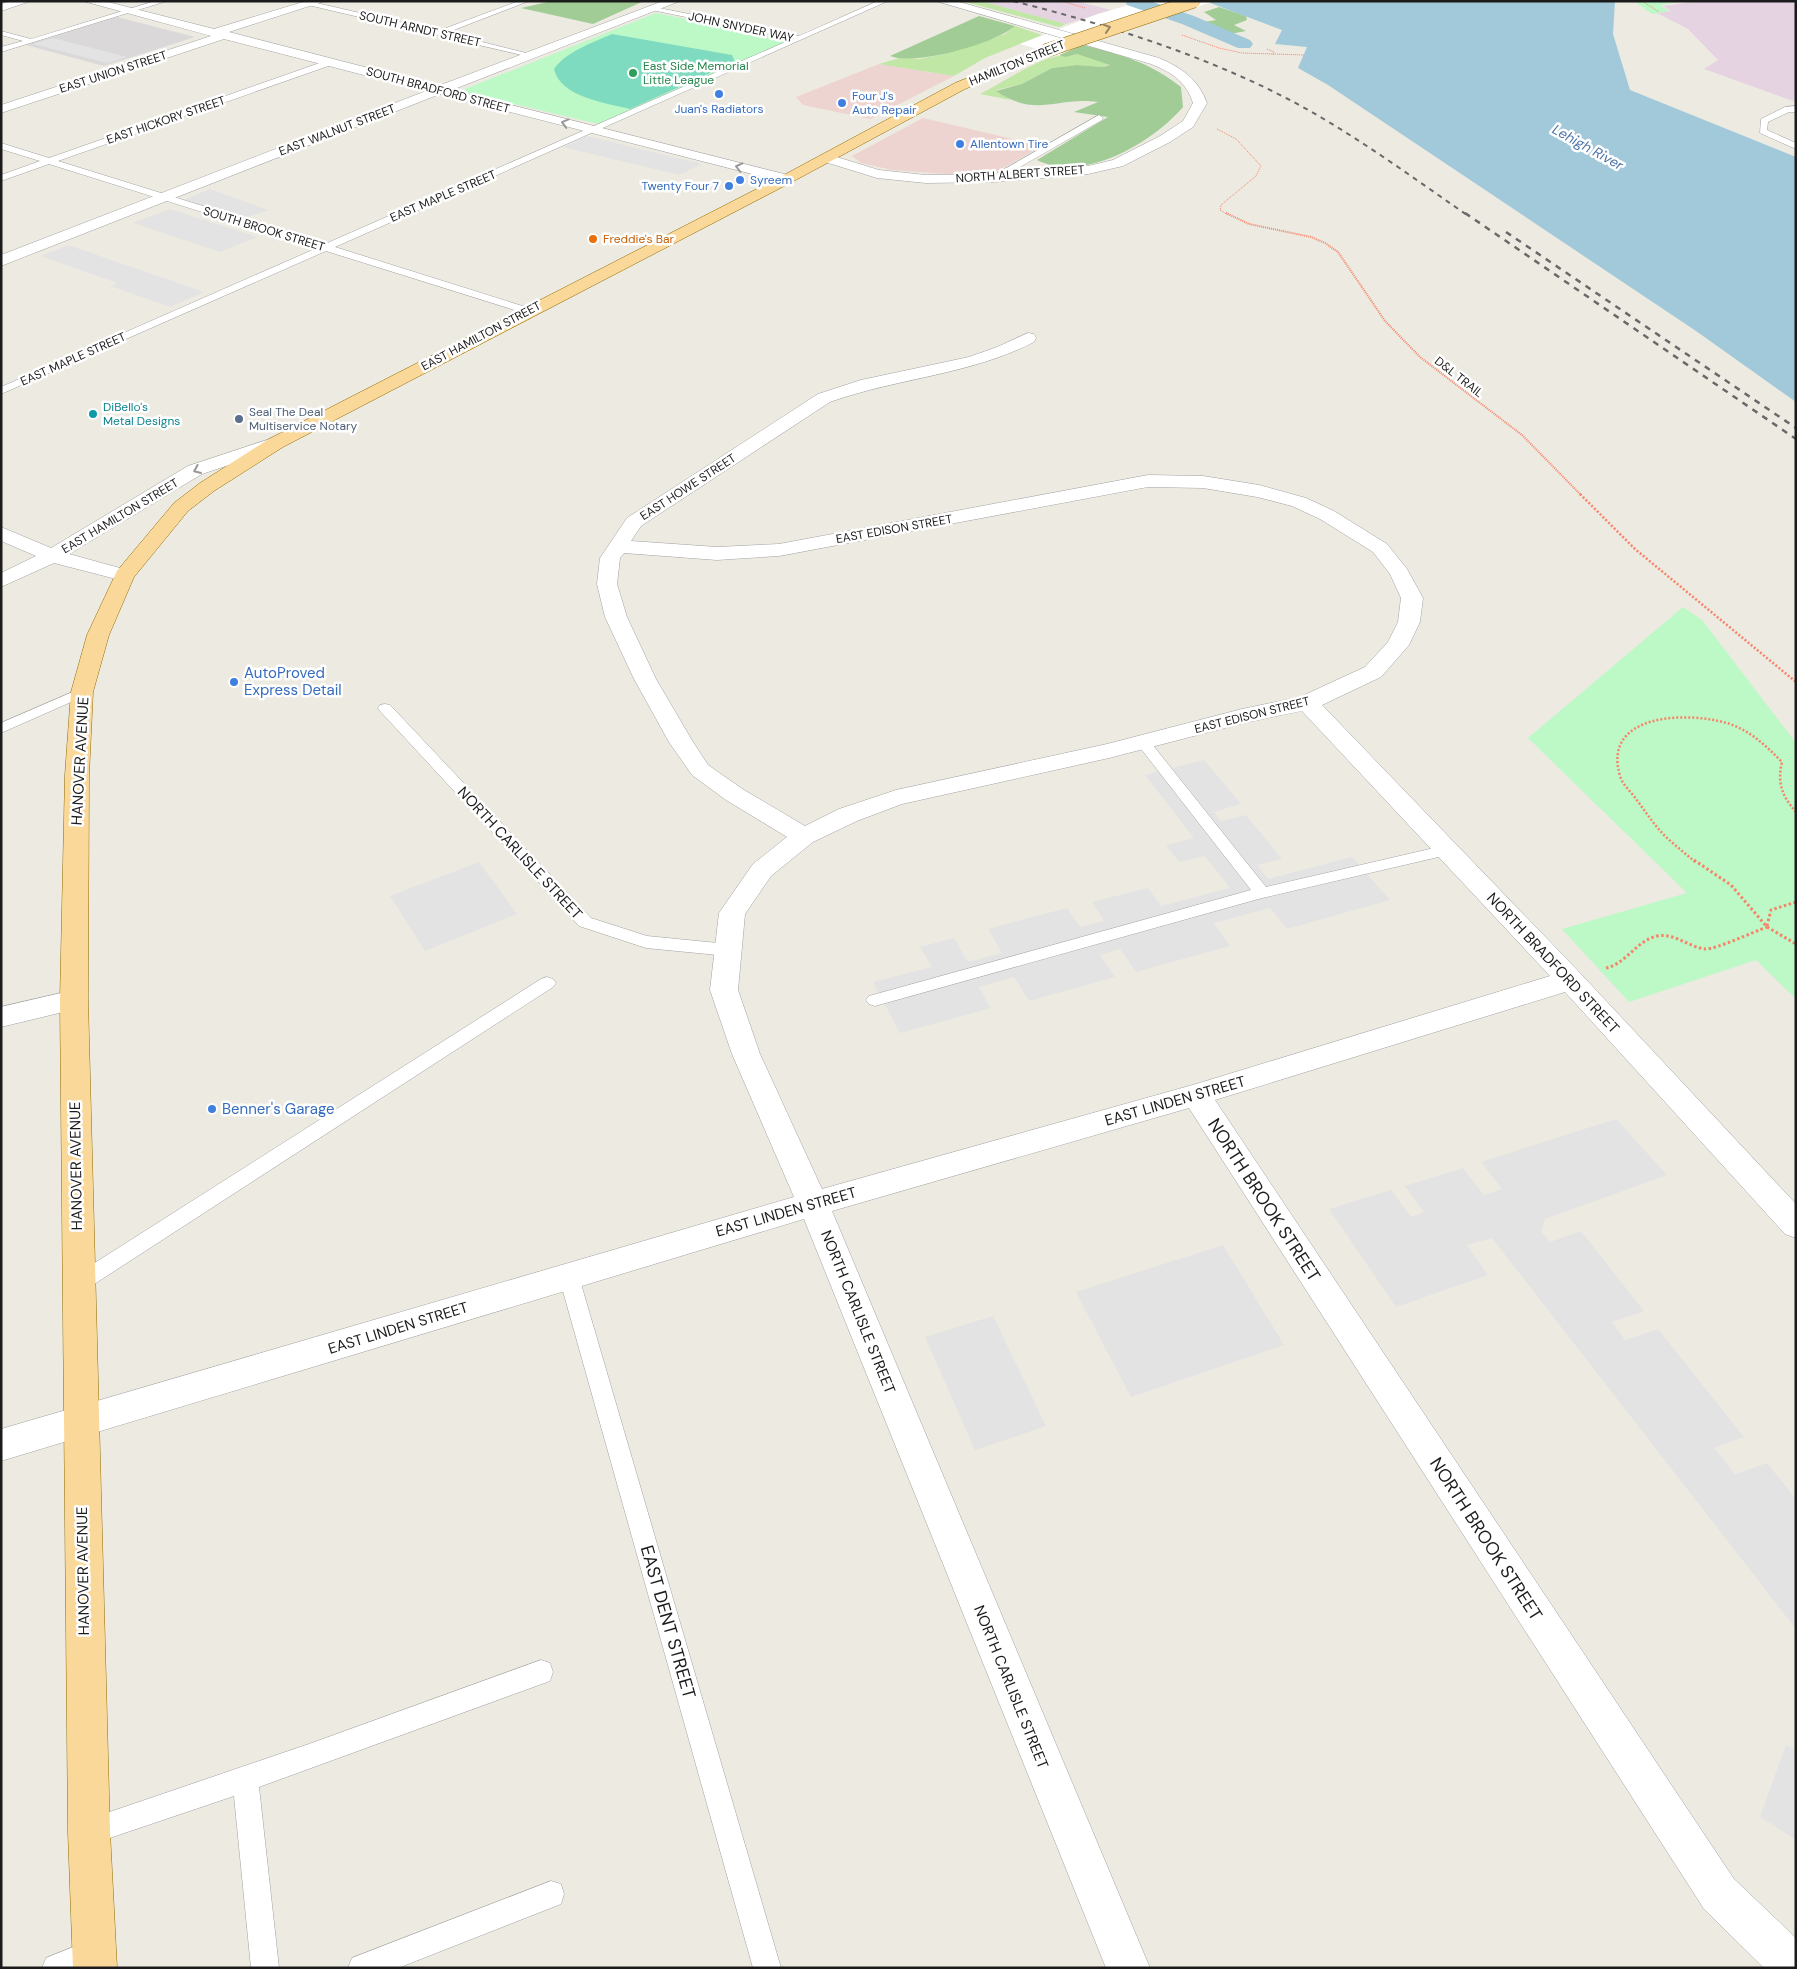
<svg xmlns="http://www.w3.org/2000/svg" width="1797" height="1969" viewBox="0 0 1797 1969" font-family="'DM Sans',sans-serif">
	<rect width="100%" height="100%" fill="#edeae1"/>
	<polygon fill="#dad8d8" points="117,17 195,37 104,66 26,45"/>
	<g fill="#eed4d0">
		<polygon points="879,64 954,76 870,119 803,105 796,97"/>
		<polygon points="923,118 1042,146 994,173 959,175 892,170 861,163 852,156"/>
	</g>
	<g fill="#e6d3e1">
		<polygon points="981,1 1076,1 1111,10 1066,24"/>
		<polygon points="1699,1 1796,1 1796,102 1704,69 1718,60 1688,29 1657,13 1671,11 1663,6"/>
	</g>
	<g fill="#c1e7a7">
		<polygon points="962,1 981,1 1066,24 1059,27"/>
		<polygon points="1015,26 1042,35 985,58 954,76 879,64 903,57 919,59 939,55 1005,34"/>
		<path d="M1077,54l34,10 -8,3 -26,-2 -25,3 -30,16 -26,6 15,10 -31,-6c20,-10 57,-35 78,-38 6,-1 12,0 19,-2z"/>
	</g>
	<g fill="#a1cc96">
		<polygon points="552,1 644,1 593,24 521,8"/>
		<polygon points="1219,7 1246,16 1247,20 1234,25 1246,31 1230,34 1204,22 1216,20 1204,12"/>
		<path d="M979,16l36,10c-21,18 -100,40 -125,30z"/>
		<path d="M1083,45c37,9 68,18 98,42l2,20c-31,36 -99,76 -146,53l71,-43 -34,-5 24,-10c-43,-6 -60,17 -102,-11l26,-7 30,-16 25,-3 26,2 7,-2 -33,-11 -12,3 -6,-2z"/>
	</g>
	<g fill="#bdf8c7">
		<polygon points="1634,1 1686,1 1660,5 1669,11 1652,14"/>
		<polygon points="656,13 784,39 788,41 598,124 460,91"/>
		<polygon points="1683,607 1702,620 1796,743 1796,999 1756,960 1629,1002 1562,929 1687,893 1528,738"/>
	</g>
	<path fill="#7fdbc0" d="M612,34l120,21 3,7 -105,47c-24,-6 -70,-12 -76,-40 13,-18 38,-26 58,-35z"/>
	<g fill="#e3e3e3">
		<polygon points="53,38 127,57 107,63 33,44"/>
		<polygon points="587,136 702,164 679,175 563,147"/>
		<polygon points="210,189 268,210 243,219 182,201"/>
		<polygon points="170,209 257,237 220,252 133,223"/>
		<polygon points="68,245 204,292 170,307 111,286 117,283 41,256"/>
		<polygon points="1204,760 1241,804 1214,812 1221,821 1246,815 1282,859 1257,865 1268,879 1352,857 1390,900 1287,929 1270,908 1214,923 1230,946 1136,972 1120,949 1100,955 1115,977 1029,1001 1014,977 978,987 991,1008 900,1033 873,982 932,967 920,947 954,938 968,962 1002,953 988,929 1067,908 1080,927 1104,921 1092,902 1148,888 1161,906 1230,888 1205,856 1179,862 1166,845 1194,838 1145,775"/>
		<polygon points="479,862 517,914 425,951 390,896"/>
		<polygon points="1616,1119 1667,1175 1545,1219 1541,1231 1550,1242 1581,1231 1644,1311 1612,1322 1625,1340 1658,1329 1744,1437 1714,1448 1735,1474 1767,1463 1796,1499 1796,1629 1492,1238 1467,1245 1488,1275 1396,1307 1329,1209 1391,1190 1411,1217 1424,1212 1405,1186 1463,1168 1484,1195 1502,1189 1481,1162"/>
		<polygon points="1223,1245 1284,1345 1131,1397 1076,1292"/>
		<polygon points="993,1316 1046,1426 975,1450 925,1337"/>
		<polygon points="1786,1745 1796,1750 1796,1840 1760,1817"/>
	</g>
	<polygon fill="#a2c9da" points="1205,1 1615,1 1613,34 1630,90 1796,157 1796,402 1696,331 1328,85 1298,68 1307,47 1275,44 1282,30"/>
	<polygon fill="#fff" points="1142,1 1215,1 1101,37 1059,55 1020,44 1098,14"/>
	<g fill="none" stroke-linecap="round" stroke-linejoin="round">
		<polygon fill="#a2c9da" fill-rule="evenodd" points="1125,1 1150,1 1194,16 1250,40 1253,44 1250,48 1238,48 1182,24 1127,5"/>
		<defs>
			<g id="lane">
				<polygon points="155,1 167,1 1,52 1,47 23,41 1,35 1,31 31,39"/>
				<polygon points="308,1 438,31 519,1 529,1 446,33 534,55 530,57 308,5"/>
				<polygon points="878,1 888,1 335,247 532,309 532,313 524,313 326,251 1,394 1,387 317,248 49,164 1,181 1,175 40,161 1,149 1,143 49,158 328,60 334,60 334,64 58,161 325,244 792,39 652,10 649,10 649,6 799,36"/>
				<polygon points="1796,106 1796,112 1789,112 1768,122 1767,130 1796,143 1796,149 1760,133 1761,119 1785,107"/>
				<polygon points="1099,115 1103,118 1102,120 997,180 989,178"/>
				<polygon points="82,688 89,692 87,695 1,733 1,723"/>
				<polygon points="385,704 390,705 591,918 647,936 728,944 734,946 737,950 734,954 728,956 646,948 579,926 380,711 378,708 380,705"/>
				<polygon points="1143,737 1148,739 1266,887 1447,845 1453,846 1455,850 1453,854 1447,855 1262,898 875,1006 869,1004 866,1000 869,996 1251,890 1138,745 1136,742"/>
				<polygon points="547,977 553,979 556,983 553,987 85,1290 78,1293 71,1290 68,1284 71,1278 541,979"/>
				<polygon points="569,1268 576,1271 579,1277 781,1968 753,1968 559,1277 562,1271"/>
				<polygon points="541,1660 550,1663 553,1672 550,1681 259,1787 279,1968 251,1968 234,1796 89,1845 80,1841 76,1832 80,1823 89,1819 309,1744"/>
				<polygon points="551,1881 561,1884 564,1894 561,1904 398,1968 348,1968 352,1958"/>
				<polygon points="93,1939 103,1943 107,1953 103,1963 91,1968 42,1968 46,1958"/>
			</g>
			<g id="street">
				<polygon points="12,1 31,1 1,11 1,4"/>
				<polygon points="83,1 104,1 214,29 306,1 325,1 229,32 438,86 663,1 680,1 452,90 792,176 794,179 787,183 440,94 1,266 1,255 426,91 224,39 1,113 1,105 211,36"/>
				<path d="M936,1h20l203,57c23,10 39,21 48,45l-14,24 -23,15 -47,24 -35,8 -94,8 -68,1 -49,-5 -55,-17 -2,-3 2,-3 5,-1 52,16 47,5 68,-1 94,-8 25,-6 47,-24 23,-15 10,-18c-7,-22 -22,-31 -42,-39z"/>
				<path d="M1028,333l6,1 2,4 -2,4c-64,33 -137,36 -204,60l-189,124 -10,15 86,6 62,-3 369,-69 55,1 56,9 47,13 28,13 53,33 20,25 16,29 -3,24 -11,23 -28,32 -59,28 258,268 216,231v34l-11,-4 -220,-242 -350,108 519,779 62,59v30h-32l-60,-59 -515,-801 -357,103 318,757h-44l-302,-749 -803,242v-32l793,-232 -62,-143 -22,-64 9,-77 34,-49 34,-27 -61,-37 -34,-25 -23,-33 -35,-63 -29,-62 -8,-33 3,-26 27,-40 191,-124 43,-14 108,-23 28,-10zM1148,487l55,1 54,9 35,9 28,13 53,33 17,22 11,24 -3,24 -10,20 -23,25 -65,30 -58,12 -135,35 -211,46 -57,19 -34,17 -61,-36 -36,-25 -15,-23 -37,-63 -29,-62 -10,-33 3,-26 4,-5 93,7 62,-4zM1302,711l248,265 -354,108 -374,105 -62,-135 -22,-64 7,-76 26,-38 42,-34 44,-21 45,-17 207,-46 135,-35z"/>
				<polygon points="276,437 283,439 285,443 283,447 202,474 69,554 131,571 134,575 131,579 124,581 54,563 1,587 1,573 36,556 1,541 1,527 51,548 188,466"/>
				<polygon points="74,990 84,993 88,1000 84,1007 1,1027 1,1007"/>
			</g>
			<polygon id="primary" points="1045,47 1049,48 1051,51 1049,54 965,89 792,182 283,447 214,491 188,511 134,577 109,635 93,692 89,775 88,1000 110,1832 117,1968 73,1968 68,1832 60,1000 65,775 71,692 87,635 117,571 174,503 200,483 269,439 782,176 955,83"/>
		</defs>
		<use href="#lane" stroke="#a2a2a2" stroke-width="1"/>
		<use href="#street" stroke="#a2a2a2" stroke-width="1"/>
		<use href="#primary" stroke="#906d03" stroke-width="1"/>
		<g stroke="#f78368" stroke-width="1" stroke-dasharray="1 1" stroke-linecap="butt">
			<polyline points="1061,1 1085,8"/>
			<polyline points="1642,1 1659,12"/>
			<polyline points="1182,35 1219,48 1242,53 1304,55"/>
			<polyline points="1267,49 1274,52 1273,55"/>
			<polyline points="1217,129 1236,139 1261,166 1256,176 1221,205 1220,210 1228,215"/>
		</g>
		<polyline stroke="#f78368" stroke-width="2" stroke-dasharray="1 1" stroke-linecap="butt" points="1226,213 1249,224 1311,237 1325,243 1338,252 1385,321 1420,357 1522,435 1581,495"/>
		<g stroke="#f78368" stroke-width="2.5" stroke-dasharray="2 2" stroke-linecap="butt">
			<polyline points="1580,494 1635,549 1796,682"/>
			<path d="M1695,862c-10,-9 -22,-18 -32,-28 -11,-12 -20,-26 -30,-39 -5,-6 -11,-12 -13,-19 -19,-64 70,-65 110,-52 22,8 36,22 52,38 -5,21 0,34 14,50"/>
		</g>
		<g stroke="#f78368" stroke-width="3" stroke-dasharray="2.5 2.5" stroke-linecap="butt">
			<polyline points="1694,860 1731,885 1767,927 1796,944"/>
			<polyline points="1767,926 1771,910 1796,902"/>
			<path d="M1606,968c21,-5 30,-27 51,-32 19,-3 31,11 48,13 9,1 51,-18 62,-22"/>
		</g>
		<use href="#lane" fill="#fff" fill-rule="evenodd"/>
		<use href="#street" fill="#fff" fill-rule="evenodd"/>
		<use href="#primary" fill="#fad899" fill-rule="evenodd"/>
		<path stroke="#696969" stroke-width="2" stroke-dasharray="5 5" stroke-linecap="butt" d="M1013,1c95,24 188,53 275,98 63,33 121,76 179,116"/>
		<g stroke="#696969" stroke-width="2.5" stroke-dasharray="6 6" stroke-linecap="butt">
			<polyline points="1465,213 1796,439"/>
			<polyline points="1506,232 1796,428"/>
		</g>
		<defs>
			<polyline id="primary-bridge" points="1045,51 1194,1"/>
		</defs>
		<use href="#primary-bridge" stroke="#906d03" stroke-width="14" stroke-linecap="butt"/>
		<use href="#primary-bridge" stroke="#fad899" stroke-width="13"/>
	</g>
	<defs><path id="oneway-chevron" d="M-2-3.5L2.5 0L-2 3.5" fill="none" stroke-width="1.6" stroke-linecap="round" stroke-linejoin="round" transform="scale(1.25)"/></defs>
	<use stroke="#968360" href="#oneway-chevron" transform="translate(1107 28) rotate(-18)"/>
	<g stroke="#989898">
		<use href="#oneway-chevron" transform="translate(565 123) rotate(-165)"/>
		<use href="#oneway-chevron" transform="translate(739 167) rotate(-166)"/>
		<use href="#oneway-chevron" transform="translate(197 470) rotate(157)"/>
	</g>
	<circle fill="#2e9e5b" stroke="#fff" stroke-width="2" cx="633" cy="73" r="5"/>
	<g fill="#3f7fe0" stroke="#fff" stroke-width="2">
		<circle cx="719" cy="94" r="5"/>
		<circle cx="842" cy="103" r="5"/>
		<circle cx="960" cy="144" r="5"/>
		<circle cx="740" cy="180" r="5"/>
		<circle cx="729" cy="186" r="5"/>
		<circle cx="234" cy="682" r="5"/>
		<circle cx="212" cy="1109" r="5"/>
	</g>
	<circle fill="#e8710a" stroke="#fff" stroke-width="2" cx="593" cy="239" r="5"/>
	<circle fill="#0f9aa8" stroke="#fff" stroke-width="2" cx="93" cy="414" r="5"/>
	<circle fill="#5c6f8a" stroke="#fff" stroke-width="2" cx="239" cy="419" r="5"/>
	<g text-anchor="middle" stroke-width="5" stroke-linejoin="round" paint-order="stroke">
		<g font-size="12" fill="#1b1b1b" stroke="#fff">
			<text transform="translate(741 27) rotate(12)" y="4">JOHN SNYDER WAY</text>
			<text transform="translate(420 29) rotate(13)" y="4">SOUTH ARNDT STREET</text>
			<text transform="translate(1017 63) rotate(-22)" y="4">HAMILTON STREET</text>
			<text transform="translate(113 72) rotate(-18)" y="4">EAST UNION STREET</text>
			<text transform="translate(438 90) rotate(15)" y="4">SOUTH BRADFORD STREET</text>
			<text transform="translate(166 120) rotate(-19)" y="4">EAST HICKORY STREET</text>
			<text transform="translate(337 130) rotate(-21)" y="4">EAST WALNUT STREET</text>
			<text transform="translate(1020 174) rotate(-4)" y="4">NORTH ALBERT STREET</text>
			<text transform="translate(443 196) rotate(-23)" y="4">EAST MAPLE STREET</text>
			<text transform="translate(264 229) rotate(17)" y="4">SOUTH BROOK STREET</text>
			<text transform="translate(481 336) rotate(-28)" y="4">EAST HAMILTON STREET</text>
			<text transform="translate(73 359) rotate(-24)" y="4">EAST MAPLE STREET</text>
			<text transform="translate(1459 377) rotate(38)" y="4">D&amp;L TRAIL</text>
			<text transform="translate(688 487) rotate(-33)" y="4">EAST HOWE STREET</text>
			<text transform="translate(120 516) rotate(-31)" y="4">EAST HAMILTON STREET</text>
			<text transform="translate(894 529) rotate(-10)" y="4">EAST EDISON STREET</text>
			<text transform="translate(1252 715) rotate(-14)" y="4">EAST EDISON STREET</text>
		</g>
		<g font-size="12" fill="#27864d" stroke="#fff" text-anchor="start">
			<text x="643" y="70">East Side Memorial<tspan x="643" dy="14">Little League</tspan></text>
		</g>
		<g font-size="12" fill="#366cbe" stroke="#fff" text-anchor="start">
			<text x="852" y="100">Four J's<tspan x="852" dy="14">Auto Repair</tspan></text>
			<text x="719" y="113" text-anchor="middle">Juan's Radiators</text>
			<text x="970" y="148">Allentown Tire</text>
			<text x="750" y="184">Syreem</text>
			<text x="719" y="190" text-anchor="end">Twenty Four 7</text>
		</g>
		<g font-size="12" fill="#c56008" stroke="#fff" text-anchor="start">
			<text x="603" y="243">Freddie's Bar</text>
		</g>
		<g font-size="12" fill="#0d838f" stroke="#fff" text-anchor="start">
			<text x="103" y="411">DiBello's<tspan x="103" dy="14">Metal Designs</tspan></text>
		</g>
		<g font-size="12" fill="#4e5e75" stroke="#fff" text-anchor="start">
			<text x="249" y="416">Seal The Deal<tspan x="249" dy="14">Multiservice Notary</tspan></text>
		</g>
		<g font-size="14" font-style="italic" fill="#4b72a8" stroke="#fff">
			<text transform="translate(1588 147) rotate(29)" y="5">Lehigh River</text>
		</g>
		<g font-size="15" fill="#366cbe" stroke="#fff" text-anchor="start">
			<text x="244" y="678">AutoProved<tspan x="244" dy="17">Express Detail</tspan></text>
			<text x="222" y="1114">Benner's Garage</text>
		</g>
		<g font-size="15" fill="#1b1b1b" stroke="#fff">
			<text transform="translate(80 761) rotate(-87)" y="5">HANOVER AVENUE</text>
			<text transform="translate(520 853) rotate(47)" y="5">NORTH CARLISLE STREET</text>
			<text transform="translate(1553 963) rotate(47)" y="5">NORTH BRADFORD STREET</text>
			<text transform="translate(1175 1101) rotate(-16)" y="5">EAST LINDEN STREET</text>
			<text transform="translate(76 1166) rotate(-91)" y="5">HANOVER AVENUE</text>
			<text transform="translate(786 1212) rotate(-16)" y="5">EAST LINDEN STREET</text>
			<text transform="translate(858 1312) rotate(68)" y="5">NORTH CARLISLE STREET</text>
			<text transform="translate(398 1328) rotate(-17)" y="5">EAST LINDEN STREET</text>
			<text transform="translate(83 1571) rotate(-91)" y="5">HANOVER AVENUE</text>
			<text transform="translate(1011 1687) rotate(68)" y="5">NORTH CARLISLE STREET</text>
		</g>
		<g font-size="18" fill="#1b1b1b" stroke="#fff">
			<text transform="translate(1264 1200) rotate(57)" y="6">NORTH BROOK STREET</text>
			<text transform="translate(1486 1539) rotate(57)" y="6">NORTH BROOK STREET</text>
			<text transform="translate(668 1622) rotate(74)" y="6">EAST DENT STREET</text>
		</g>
	</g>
	<rect width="1797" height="1969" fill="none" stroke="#1b1b1b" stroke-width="5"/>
</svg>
